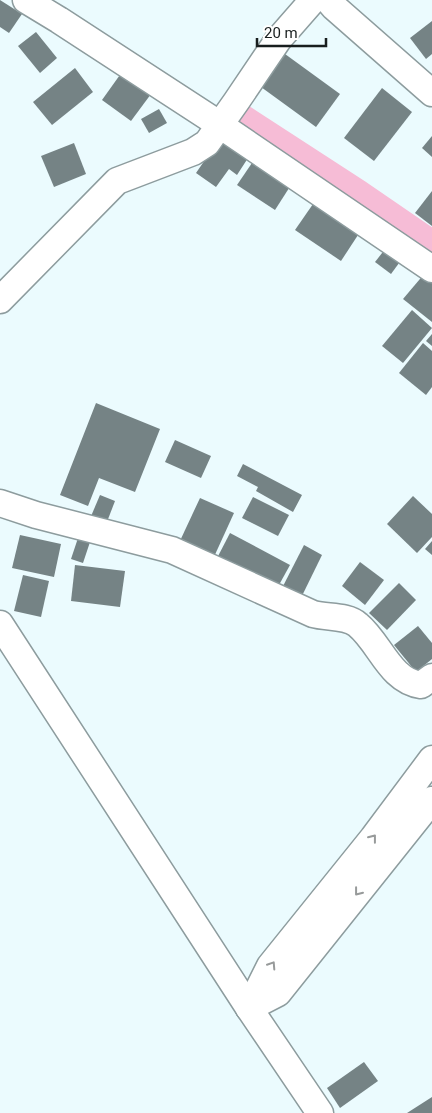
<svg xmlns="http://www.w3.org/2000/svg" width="432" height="1113" viewBox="0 0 432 1113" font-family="Roboto,sans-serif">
	<rect width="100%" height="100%" fill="#ebfbfe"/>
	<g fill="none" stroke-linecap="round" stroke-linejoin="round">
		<polyline stroke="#f6bcd6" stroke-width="41" points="236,122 353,198 432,252"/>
	</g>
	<g fill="#758385">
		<polygon points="0,0 22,14 9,33 0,27"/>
		<polygon points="432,21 432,54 426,59 410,38"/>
		<polygon points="36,32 57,58 40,73 18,46"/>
		<polygon points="285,54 340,94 316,127 261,87"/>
		<polygon points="75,68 93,92 52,125 33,102"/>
		<polygon points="122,72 151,94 131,121 102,100"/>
		<polygon points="382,88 412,112 374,161 344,138"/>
		<polygon points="159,109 167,123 149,133 141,119"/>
		<polygon points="432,136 432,157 422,148"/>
		<polygon points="220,138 248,158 237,175 229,169 216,187 196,173"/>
		<polygon points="74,143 86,174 54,187 41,156"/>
		<polygon points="254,160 291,185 275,210 237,185"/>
		<polygon points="432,191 432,226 415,213"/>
		<polygon points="313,204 358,235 341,261 295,230"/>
		<polygon points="386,248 402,259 391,274 375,262"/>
		<polygon points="425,273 432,279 432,322 403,299"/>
		<polygon points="412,310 432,328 403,363 382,346"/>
		<polygon points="432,334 432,346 426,341"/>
		<polygon points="423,343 432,351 432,387 426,395 399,373"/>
		<polygon points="96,403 160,429 135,492 99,478 88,506 60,495"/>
		<polygon points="175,440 211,456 201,478 165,462"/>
		<polygon points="243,464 302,495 293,512 256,491 258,487 237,476"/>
		<polygon points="100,495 115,501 105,527 89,521"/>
		<polygon points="413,496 432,514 432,537 417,553 387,524"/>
		<polygon points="253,497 289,515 278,536 242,518"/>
		<polygon points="200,498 234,513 213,559 179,543"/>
		<polygon points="230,533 290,565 274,594 215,562"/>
		<polygon points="20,535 61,544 54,577 12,568"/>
		<polygon points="79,535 91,539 83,563 71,559"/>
		<polygon points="432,541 432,555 425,549"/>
		<polygon points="304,545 322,555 298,604 279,594"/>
		<polygon points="360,562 384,580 365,605 342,586"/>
		<polygon points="75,565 125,571 120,607 71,601"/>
		<polygon points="23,575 49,581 41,617 14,611"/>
		<polygon points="399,583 416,600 387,630 369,613"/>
		<polygon points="418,626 432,643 432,659 416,672 394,645"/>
		<polygon points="364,1062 378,1081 340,1108 327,1088"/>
		<polygon points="432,1097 432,1113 407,1113"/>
	</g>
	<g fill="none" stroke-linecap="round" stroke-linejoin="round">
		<defs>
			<g id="minor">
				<polyline points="26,0 59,20 208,117 432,269"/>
				<polyline points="328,0 334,7 432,93"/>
				<polyline points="0,300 117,181 193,152 207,143 236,102 278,40 313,0"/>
				<path d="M0,503l36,12 136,35 141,64c14,4 34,1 45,11 22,18 32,56 63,60l11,-8"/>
				<polyline points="0,624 249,1008 320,1113"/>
				<polyline points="249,1008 270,966 373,838 432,759"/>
				<polyline points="249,1008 278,993 432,800"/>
			</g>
		</defs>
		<use href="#minor" stroke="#8d9c9e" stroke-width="29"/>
		<use href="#minor" stroke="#fff" stroke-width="26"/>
	</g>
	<defs><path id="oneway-chevron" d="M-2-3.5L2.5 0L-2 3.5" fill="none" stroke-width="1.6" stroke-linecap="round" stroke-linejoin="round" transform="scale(1.25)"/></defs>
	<g stroke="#979a9a">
		<use href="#oneway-chevron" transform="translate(373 838) rotate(-52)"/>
		<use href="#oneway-chevron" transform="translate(358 892) rotate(128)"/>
		<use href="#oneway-chevron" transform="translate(272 965) rotate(-57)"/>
	</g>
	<path d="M257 38v8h69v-8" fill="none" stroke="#181e1e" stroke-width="2.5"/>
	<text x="264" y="38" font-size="15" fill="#181e1e" stroke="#ffffff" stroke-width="4" paint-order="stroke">20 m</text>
</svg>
